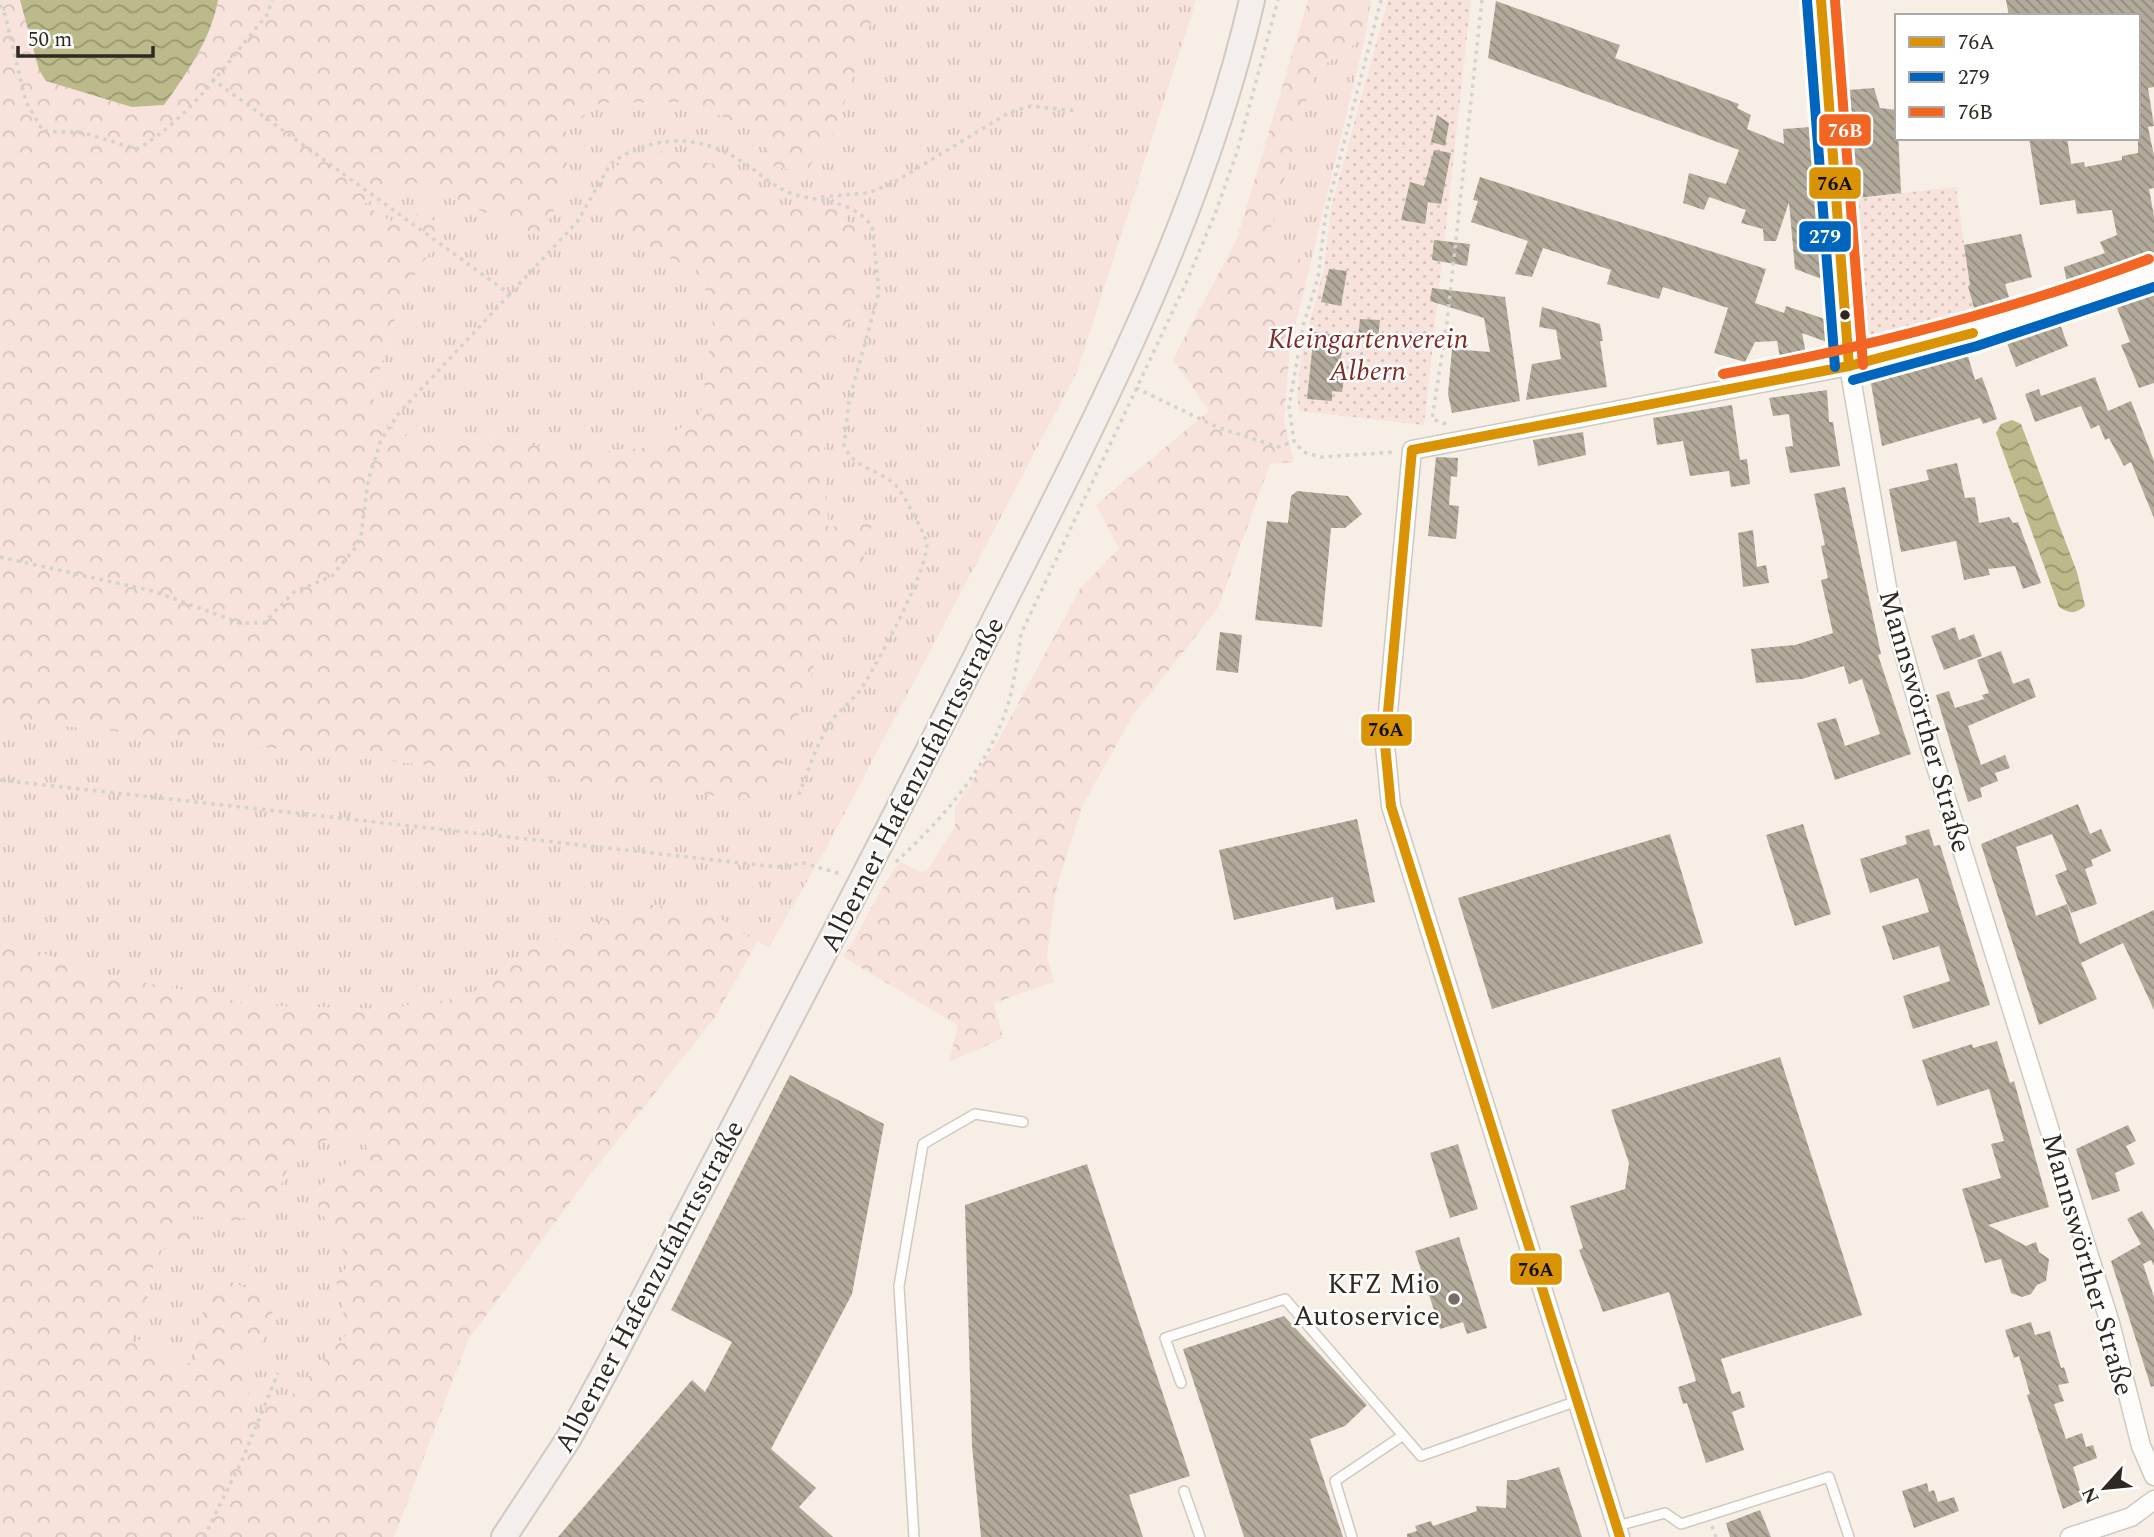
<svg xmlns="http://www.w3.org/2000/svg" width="2154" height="1537" viewBox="0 0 2154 1537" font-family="Spectral,serif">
	<defs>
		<pattern id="grass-tufts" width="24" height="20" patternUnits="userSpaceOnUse" patternTransform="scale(1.75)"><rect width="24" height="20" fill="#f8e2dc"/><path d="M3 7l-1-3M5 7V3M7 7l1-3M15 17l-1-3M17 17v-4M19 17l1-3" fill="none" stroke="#d5c2bc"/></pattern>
		<pattern id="forest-crowns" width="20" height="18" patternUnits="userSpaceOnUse" patternTransform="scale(1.75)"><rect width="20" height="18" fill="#f8e2dc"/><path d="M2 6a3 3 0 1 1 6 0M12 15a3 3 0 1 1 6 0" fill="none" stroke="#d5c2bc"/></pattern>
		<pattern id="park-dots" width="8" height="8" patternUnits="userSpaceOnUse" patternTransform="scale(1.75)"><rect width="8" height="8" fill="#f8e2dc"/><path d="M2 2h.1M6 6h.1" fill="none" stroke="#d5c2bc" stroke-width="1.8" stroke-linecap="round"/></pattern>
		<pattern id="water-waves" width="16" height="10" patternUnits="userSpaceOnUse" patternTransform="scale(1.75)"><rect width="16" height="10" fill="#bcba8a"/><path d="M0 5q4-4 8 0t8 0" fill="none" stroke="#999770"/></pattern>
		<pattern id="building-back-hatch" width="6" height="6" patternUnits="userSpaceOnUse" patternTransform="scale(1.75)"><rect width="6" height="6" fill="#b2aa9a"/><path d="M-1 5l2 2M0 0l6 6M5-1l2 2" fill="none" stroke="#918a7d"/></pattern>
	</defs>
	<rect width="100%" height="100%" fill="#f7efe6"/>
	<g fill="url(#grass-tufts)">
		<polygon points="878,0 1196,0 1078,370 828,845 769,947 757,942 529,950 467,997 383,1009 261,1006 83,970 0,935 0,719 771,802 823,638 857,615 862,601 858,583 872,523 828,527 819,361 862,306 834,208 782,207 729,168 627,240 700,271 713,318 701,415 651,447 567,455 501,436 422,441 384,425 372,396 402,295 442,233 427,212 390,221 363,204 416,183 540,236 568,185 566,131 600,103 687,102 755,130 772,166 836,128"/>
		<polygon points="1365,37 1310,266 1268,238 1315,71"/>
		<polygon points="364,1138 369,1155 341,1166 312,1195 350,1263 336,1280 348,1333 290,1397 272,1403 239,1429 240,1370 273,1325 272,1300 227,1280 210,1288 197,1362 168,1366 150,1336 132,1343 129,1329 147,1320 148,1282 159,1251 193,1216 274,1200 293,1157 326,1140"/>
	</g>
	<g fill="url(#forest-crowns)" fill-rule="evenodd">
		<path d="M0,0h20l19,70 7,11 86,26 32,-2c23,-32 47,-66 54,-105h660l-42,128 -31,45 -33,-7 -17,-36 -68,-28 -87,1 -34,28 2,54 -28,51 -124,-53 -53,21 27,17 37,-9 15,21 -40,62 -30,100 12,30 38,16 80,-5 65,19 84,-8 50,-32 12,-97 -13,-47 -73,-31 -17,-30 4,-43 46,-16 69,17 53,39 52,1 22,21 6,77 -43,55 9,166 44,-4 -14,60 4,18 -5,14 -34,23 -52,164 -771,-83z"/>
		<path d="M1308,0h63l-6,37 -50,34 -47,167 42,28 -20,81 -6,73 10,42 -24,2 -52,144 -85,107 -51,91 -25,80 -10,69 7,27 -60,21 9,35 -54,24 9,-37 -115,-68c21,-31 34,-66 57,-95l21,10 6,-1 28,-45v-18l44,-69 81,-150 39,-41 -23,-43 113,-94 -36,-52 64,-120z"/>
		<path d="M641,904l65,6 51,32 -42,75 -124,157 -123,166 -74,197h-394v-602l83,35 178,36 122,3 84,-12 62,-47zM364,1138l5,17 -28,11 -29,29 38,68 -14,17 12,53 -58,64 -18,6 -32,25 12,-47 -12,-11 33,-45 -1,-26 -45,-19 -17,8 -17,57 4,17 -29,4 -18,-30 -18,7 -3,-14 18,-9 1,-38 11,-31 36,-11 -2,-24 46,5 35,-21 19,-43 33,-17z"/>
	</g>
	<g fill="url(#park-dots)">
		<polygon points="1388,0 1471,0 1424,425 1299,411 1297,396 1302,351 1324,268 1331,208"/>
		<polygon points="1956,187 1970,285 1968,286 1975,313 1919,325 1919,328 1871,336 1867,331 1857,198"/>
	</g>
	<g fill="url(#water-waves)">
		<path d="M20,0h198c-7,39 -31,73 -54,105l-32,2 -86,-26 -7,-11z"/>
		<path d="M2012,420l9,4 56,148 8,34c-10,8 -15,8 -26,1l-63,-174 5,-9z"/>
	</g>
	<g fill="url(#building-back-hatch)">
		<polygon points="2006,0 2154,0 2154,87 2148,88 2154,126 2148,127 2154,156 2154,188 2149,189 2154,216 2154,253 2067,283 2064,267 2105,253 2100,242 2117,235 2112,210 2077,214 2075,200 2040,205 2029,138 2067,138 2071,164 2084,162 2085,167 2122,160 2122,156 2138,153 2138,16 2009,16"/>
		<polygon points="1496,1 1620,45 1615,58 1739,104 1737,108 1751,115 1747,129 1784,144 1783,129 1811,127 1822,279 1795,269 1789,202 1776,241 1764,241 1763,229 1741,223 1746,210 1709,197 1704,210 1683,203 1689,173 1726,184 1739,150 1488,58"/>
		<polygon points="1874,88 1880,108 1897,110 1901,193 1857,198 1848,90"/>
		<polygon points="1437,115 1449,123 1445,146 1431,142"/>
		<polygon points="1434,150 1451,153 1441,204 1428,202 1425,224 1401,220 1410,182 1424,186"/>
		<polygon points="1480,177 1766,269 1755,303 1784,313 1786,306 1825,319 1827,342 1802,333 1806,354 1780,358 1777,341 1755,342 1745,362 1714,353 1728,308 1663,287 1659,299 1607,284 1611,270 1543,248 1532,277 1515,274 1528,241 1471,222 1478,201 1473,200"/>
		<polygon points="2021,234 2032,277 2005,284 2009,297 1974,308 1968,286 1970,285 1964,245"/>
		<polygon points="1434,240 1470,244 1467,266 1432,260"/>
		<polygon points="1329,269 1347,271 1341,306 1321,302"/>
		<polygon points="1432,288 1505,297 1520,401 1452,413 1448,394 1452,349 1490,352 1484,318 1430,301"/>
		<polygon points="2154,293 2154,383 2139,388 2121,345 2130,342 2117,308"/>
		<polygon points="1542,307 1600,324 1603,341 1600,341 1607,387 1526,400 1532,364 1561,359 1556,330 1539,327"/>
		<polygon points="1360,319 1380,320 1378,339 1358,337"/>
		<polygon points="2060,324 2068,346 2016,367 2007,343"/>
		<polygon points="1314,332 1344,336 1338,378 1344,379 1342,392 1332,391 1332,401 1307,399"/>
		<polygon points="1967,353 1975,380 1982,377 1997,419 1983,424 1980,418 1882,446 1870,378"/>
		<polygon points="2095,377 2108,411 2131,401 2154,461 2154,518 2131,462 2124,466 2109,438 2105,440 2099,425 2091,429 2081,406 2035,422 2025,394 2039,389 2041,396"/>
		<polygon points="1827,390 1829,422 1833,422 1840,466 1790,473 1785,447 1793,446 1789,414 1773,416 1769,398"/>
		<polygon points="1732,405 1740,460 1747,459 1750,484 1731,487 1729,471 1690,476 1683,441 1657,445 1653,418"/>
		<polygon points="1583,432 1586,455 1538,466 1533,440"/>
		<polygon points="1436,457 1458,458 1457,477 1451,476 1449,505 1459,506 1456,539 1428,536"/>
		<polygon points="1957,463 1965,498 1975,497 1979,523 2009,517 2013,523 2018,522 2041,583 2023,589 2015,566 1988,569 1990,575 1964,580 1956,541 1901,552 1889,489 1929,480 1926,470"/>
		<polygon points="1845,487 1881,654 1878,655 1911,754 1835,780 1817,723 1836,718 1845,746 1880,734 1862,679 1849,684 1844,666 1802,679 1756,683 1751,649 1795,645 1833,633 1821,580 1828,578 1821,546 1825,545 1814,494"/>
		<polygon points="1297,491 1348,496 1362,514 1345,528 1331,528 1322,627 1255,620 1267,521 1288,523 1291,496"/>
		<polygon points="1753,530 1757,567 1766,565 1769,583 1743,587 1738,533"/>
		<polygon points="1955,627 1959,640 1974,634 1982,656 1944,670 1931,636"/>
		<polygon points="1220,632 1242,635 1238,673 1216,670"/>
		<polygon points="2001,651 2013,684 2029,678 2036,697 1968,726 1981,765 2005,755 2010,768 1995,773 1998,781 1980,788 1982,797 1968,802 1936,695 1949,691 1955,708 1984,699 1982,695 1989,693 1977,660"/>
		<polygon points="2078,804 2090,834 2101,829 2111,851 2091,860 2093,866 2085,869 2097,904 2071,913 2055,875 2067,870 2052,834 2016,847 2036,916 2067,904 2080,944 2154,910 2154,1010 2123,943 2081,963 2097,999 2039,1025 1981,844"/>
		<polygon points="1357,819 1375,902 1336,910 1333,897 1234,920 1219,850"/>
		<polygon points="1803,824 1831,914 1795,926 1766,835"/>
		<polygon points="1929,829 1934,846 1940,845 1990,1005 1913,1029 1903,996 1950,981 1939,946 1893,960 1882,926 1929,912 1918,878 1870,893 1860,859 1907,844 1905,836"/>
		<polygon points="1670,834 1703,943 1492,1009 1458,898"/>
		<polygon points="1997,1041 2010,1083 2014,1081 2049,1207 1988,1225 2026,1246 2036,1242 2039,1252 2049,1259 2046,1281 2037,1285 2031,1294 2022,1297 2011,1293 2001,1259 1985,1263 1962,1189 2001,1178 1991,1144 2004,1141 1989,1089 1937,1106 1922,1060 1972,1044 1973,1048"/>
		<polygon points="1780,1057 1862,1315 1721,1359 1732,1394 1740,1391 1745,1407 1732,1412 1744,1450 1706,1463 1687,1403 1683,1404 1678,1387 1696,1381 1669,1292 1603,1312 1579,1250 1583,1248 1570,1206 1625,1189 1629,1163 1611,1110"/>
		<polygon points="790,1075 884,1124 852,1294 771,1449 816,1488 799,1507 833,1537 558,1537 692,1380 705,1392 732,1342 671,1310"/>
		<polygon points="2128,1125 2136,1141 2126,1146 2135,1164 2115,1173 2120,1191 2092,1200 2076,1149"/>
		<polygon points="1458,1144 1478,1209 1450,1218 1430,1153"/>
		<polygon points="1087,1164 1190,1476 1129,1495 1143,1537 981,1537 972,1446 965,1205"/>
		<polygon points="2142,1211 2154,1231 2154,1266 2151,1260 2143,1264 2154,1297 2154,1386 2151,1387 2111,1261 2141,1244 2127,1219"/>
		<polygon points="1459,1237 1487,1328 1467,1334 1463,1322 1440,1329 1415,1251"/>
		<polygon points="1284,1316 1367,1405 1345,1426 1310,1439 1343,1537 1244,1537 1183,1349"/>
		<polygon points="2031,1322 2035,1335 2050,1331 2061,1368 2064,1367 2069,1383 2058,1385 2064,1401 2054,1404 2066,1439 2082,1433 2086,1447 2093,1445 2097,1458 2073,1467 2083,1500 2063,1509 2027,1395 2030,1394 2019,1356 2014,1358 2005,1330"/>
		<polygon points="1559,1467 1582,1537 1407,1537 1407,1534 1417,1531 1415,1526 1431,1521 1433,1526 1477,1511 1476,1506 1506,1508 1507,1480 1517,1480"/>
		<polygon points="1927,1483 1929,1492 1934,1490 1938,1502 1954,1497 1959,1511 1914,1528 1902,1491"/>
		<polygon points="1760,1510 1771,1537 1730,1537 1726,1523"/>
	</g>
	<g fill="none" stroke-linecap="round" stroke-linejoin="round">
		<defs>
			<g id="service">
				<polyline points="1181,1383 1165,1338 1285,1299 1421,1456 1577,1401"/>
				<polyline points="1184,1491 1200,1537"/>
				<polyline points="1617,1526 1665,1513 1681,1524 1829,1477 1849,1537"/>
				<polyline points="914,1537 899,1286 923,1144 975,1114 1023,1122"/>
				<polyline points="1352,1537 1335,1481 1402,1436"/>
			</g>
			<g id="minor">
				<polyline points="1620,1537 1391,806 1385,745 1412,450 1849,366 1889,599 1929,744 2110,1323 2141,1446 2154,1476"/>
				<polyline points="2070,1537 2131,1517 2154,1500"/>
			</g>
			<polyline id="tertiary" points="1821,0 1849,366 1973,333 2154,272"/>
			<path id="secondary" d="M504,1537l65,-99 42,-77c129,-246 258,-492 383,-740 101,-200 207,-400 258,-621"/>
		</defs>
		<use href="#service" stroke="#d0c9c2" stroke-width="12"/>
		<use href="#minor" stroke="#d0c9c2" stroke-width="21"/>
		<use href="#tertiary" stroke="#d0c9c2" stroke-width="24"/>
		<use href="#secondary" stroke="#d0c9c2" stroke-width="28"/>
		<g stroke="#d4d2d0" stroke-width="3.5" stroke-dasharray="3.5 5" stroke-linecap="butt">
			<polyline points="1381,0 1326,212 1318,278 1303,326 1289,407 1294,441 1303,452 1321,457 1396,452"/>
			<path d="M0,5l5,10 21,87 17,29 41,2 53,16c53,-30 91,-88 130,-134l5,-15"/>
			<polyline points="212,79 511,295"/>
			<polyline points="821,197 868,193 893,183 1010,112 1031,106 1076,111"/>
			<polyline points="1818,348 1830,347"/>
			<polyline points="1136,388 1219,428 1279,447 1294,441"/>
			<polyline points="1446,424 1432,419 1447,322 1482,0"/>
			<path d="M0,557l153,34 87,32h24l30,-31 38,-16 23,-28 6,-12 7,-55 13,-41 18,-27 178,-191 33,-57c11,-11 28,-17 43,-21 37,-9 70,3 100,25 14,11 29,23 47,27 26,6 54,6 72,30l7,66 -30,109 -5,45c12,25 38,23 54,42 3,2 27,47 28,52 8,20 -51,128 -65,149 -10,14 -24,22 -32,36 -14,22 -22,50 -32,74"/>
			<polyline points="0,780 777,867 803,863 841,874"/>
			<path d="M896,862c49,-46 96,-98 114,-165 5,-20 8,-42 11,-63l165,-351 29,-69 22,-62 41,-152"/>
			<polyline points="1712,1526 1716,1537"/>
			<polyline points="204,1537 243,1458 278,1373"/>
		</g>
		<use href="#service" stroke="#fefdfb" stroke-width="9"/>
		<use href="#minor" stroke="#fefdfb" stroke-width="18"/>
		<use href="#tertiary" stroke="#fefdfb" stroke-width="21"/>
		<use href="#secondary" stroke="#f4efec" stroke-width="24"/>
		<defs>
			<g id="bus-1">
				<polyline points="1821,0 1849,366"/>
				<polyline points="1412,450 1385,745 1391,806 1620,1537"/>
				<polyline points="1412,450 1849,366 1973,333"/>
			</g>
			<g id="bus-2">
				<polyline points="1807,1 1835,367"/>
				<polyline points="1853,380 1977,346 2154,287"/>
			</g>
			<g id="bus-3">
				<polyline points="1835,0 1863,365"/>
				<path d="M1723,374c146,-27 287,-63 426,-115"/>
			</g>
		</defs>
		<use href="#bus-1" stroke="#fff" stroke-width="16"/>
		<use href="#bus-2" stroke="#fff" stroke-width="16"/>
		<use href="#bus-3" stroke="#fff" stroke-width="16"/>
		<use href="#bus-1" stroke="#d99305" stroke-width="10"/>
		<use href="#bus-2" stroke="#0065bd" stroke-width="10"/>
		<use href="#bus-3" stroke="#f26522" stroke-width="10"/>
	</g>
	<circle fill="#2f2921" stroke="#fff" stroke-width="2.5" cx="1845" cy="315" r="6"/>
	<circle fill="#756e66" stroke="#fff" stroke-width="2.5" cx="1454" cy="1299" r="7"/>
	<g text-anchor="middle" stroke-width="5" stroke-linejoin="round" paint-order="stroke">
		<g font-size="28" font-style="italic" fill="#7e2c24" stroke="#fff">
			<text x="1368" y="348">Kleingartenverein<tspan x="1368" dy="32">Albern</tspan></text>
		</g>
		<g font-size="28" fill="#2f2921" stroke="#fff">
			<text transform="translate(1926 721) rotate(74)" y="10">Mannswörther Straße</text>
			<text transform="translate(911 784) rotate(-63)" y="10">Alberner Hafenzufahrtsstraße</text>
			<text transform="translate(2089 1264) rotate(74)" y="10">Mannswörther Straße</text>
			<text transform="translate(648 1286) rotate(-62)" y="10">Alberner Hafenzufahrtsstraße</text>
		</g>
		<g font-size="28" fill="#2f2921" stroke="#fff" text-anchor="end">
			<text x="1440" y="1293">KFZ Mio<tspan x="1440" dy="32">Autoservice</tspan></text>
		</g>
	</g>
	<g stroke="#fff" stroke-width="2.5">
		<rect x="1818" y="113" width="54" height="34" rx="7" fill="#f26522"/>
		<rect x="1808" y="166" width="54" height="34" rx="7" fill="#d99305"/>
		<rect x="1798" y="220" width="54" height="33" rx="7" fill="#0065bd"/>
		<rect x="1360" y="713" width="53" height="34" rx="7" fill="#d99305"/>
		<rect x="1509" y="1252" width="54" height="34" rx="7" fill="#d99305"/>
	</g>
	<g font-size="19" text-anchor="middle" font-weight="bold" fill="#fff">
		<text x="1845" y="137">76B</text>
		<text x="1825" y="243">279</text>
	</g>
	<g font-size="19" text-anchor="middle" font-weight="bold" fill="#111">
		<text x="1835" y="190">76A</text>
		<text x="1386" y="736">76A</text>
		<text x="1536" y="1276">76A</text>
	</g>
	<rect x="1895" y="14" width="245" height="126" fill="#ffffff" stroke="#aca9a6" stroke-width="2"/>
	<rect x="1909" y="37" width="35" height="10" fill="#d99305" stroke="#aca9a6" stroke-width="2"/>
	<text x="1958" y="49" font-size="21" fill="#2f2921">76A</text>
	<rect x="1909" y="72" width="35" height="10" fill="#0065bd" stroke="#aca9a6" stroke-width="2"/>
	<text x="1958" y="84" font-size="21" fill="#2f2921">279</text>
	<rect x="1909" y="107" width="35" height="10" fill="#f26522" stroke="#aca9a6" stroke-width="2"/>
	<text x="1958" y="119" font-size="21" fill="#2f2921">76B</text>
	<g transform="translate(2105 1488) rotate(243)" stroke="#ffffff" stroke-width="5" paint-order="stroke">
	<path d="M0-5L12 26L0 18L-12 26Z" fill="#2f2921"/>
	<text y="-10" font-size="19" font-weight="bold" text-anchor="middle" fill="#2f2921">N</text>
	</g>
	<path d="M18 46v10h135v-10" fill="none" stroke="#2f2921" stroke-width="3.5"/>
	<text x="28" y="46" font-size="21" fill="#2f2921" stroke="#ffffff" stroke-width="5" paint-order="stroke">50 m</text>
</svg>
